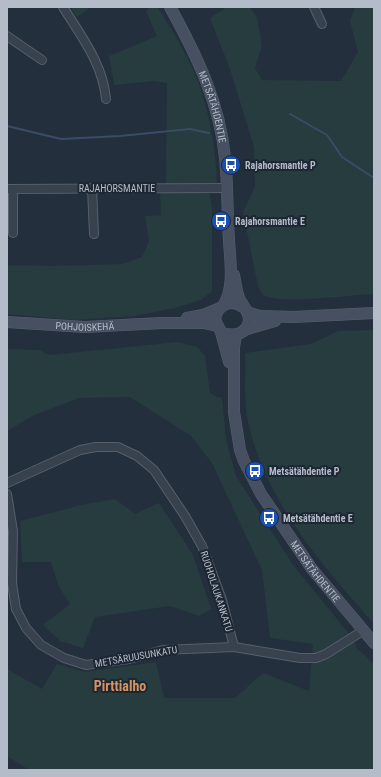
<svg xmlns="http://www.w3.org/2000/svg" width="381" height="777" viewBox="0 0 381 777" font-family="'Roboto Condensed',sans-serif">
	<rect width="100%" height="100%" fill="#242f3e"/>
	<g fill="#263c3f">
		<polygon points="70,7 91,7 77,17"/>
		<path d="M150,7l8,1c17,27 35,55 44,85 9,29 14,61 15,91l-51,1 1,-102 -13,-2 -40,4 -5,-29 48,-20 -11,-25z"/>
		<path d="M227,7h22l8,10 5,29 -7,22 7,12 79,1 17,-29 -8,-31 5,-14h19v287c-23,1 -91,10 -109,2 -4,-2 -5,-6 -7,-10l-15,-74 12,-25 -1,-40 -24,-78 -20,-51z"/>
		<polygon points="160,193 210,193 212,210 212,291 201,300 175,308 134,316 74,320 7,314 7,265 53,266 123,264 142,257 149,241 145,216 161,215"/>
		<path d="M374,330v294c-52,-59 -108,-122 -126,-202 -5,-23 -2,-46 -3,-69l66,-9 27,-13z"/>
		<polygon points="178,342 197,347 205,356 210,393 217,397 222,398 226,439 236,476 293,565 351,636 357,648 374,664 374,770 29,770 7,756 7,669 42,689 57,664 85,672 156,662 164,698 235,698 263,673 309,691 313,644 270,638 262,570 212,463 191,436 130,397 79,398 32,416 7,431 7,349 39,350 50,355"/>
		<polygon points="115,499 135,514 159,503 193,555 211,609 199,616 170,606 95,617 83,648 60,641 43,625 70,604 58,585 51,562 22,562 20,521 81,505"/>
	</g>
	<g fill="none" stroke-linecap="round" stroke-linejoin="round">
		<g stroke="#394c67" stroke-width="2">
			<polyline points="290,114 327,135 342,157 374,178"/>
			<polyline points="7,126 61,139 120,136 190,129 209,133"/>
		</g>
		<defs>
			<g id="minor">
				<path d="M63,7c18,29 40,57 43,92"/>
				<polyline points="314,7 322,24"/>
				<polyline points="7,36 42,60"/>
				<polyline points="92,188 94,234"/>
				<polyline points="7,189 227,188"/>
				<polyline points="13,233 13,189"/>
				<polyline points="7,483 80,450 96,447 118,447 137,456 154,470 185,516 202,546 222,600 234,647"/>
				<polyline points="7,494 13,531 12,583 16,609 26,628 41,645 64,658 86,665 129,659 163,650 234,647 300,658 316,658 326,654 364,630"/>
			</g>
			<g id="secondary">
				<path id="s1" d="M170,7c26,47 50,96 55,151 3,27 2,55 4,82 1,20 6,48 -6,66"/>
				<path d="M234,275c2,9 2,17 6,25 3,6 9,12 9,19 0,16 -18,18 -28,13l-6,-12c2,-16 17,-22 29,-12"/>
				<polyline points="247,312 260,316 294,317 374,313"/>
				<polyline points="187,318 203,315 220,308"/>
				<path id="s2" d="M7,322l78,5 77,-4h42l13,3"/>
				<polyline points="244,330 275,321"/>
				<polyline points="221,332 229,362"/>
				<path id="s3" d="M236,335l-2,12v65l6,38 4,11 17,33 51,75 62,74"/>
			</g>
		</defs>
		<use href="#minor" stroke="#565f6c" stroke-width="10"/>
		<use href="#secondary" stroke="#565f6c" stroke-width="12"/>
		<use href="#minor" stroke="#38414e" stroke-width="8"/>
		<use href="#secondary" stroke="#465061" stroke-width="11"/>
	</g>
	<defs>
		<symbol id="bus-disc" viewBox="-11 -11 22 22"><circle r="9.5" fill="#1a4fb4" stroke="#1d2633"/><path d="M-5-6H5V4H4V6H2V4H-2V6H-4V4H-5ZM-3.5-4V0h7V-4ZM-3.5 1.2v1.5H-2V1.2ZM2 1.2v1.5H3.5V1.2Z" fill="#fff"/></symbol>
	</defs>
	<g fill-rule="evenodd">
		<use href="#bus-disc" x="220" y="154" width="22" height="22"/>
		<use href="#bus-disc" x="210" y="210" width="22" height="22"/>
		<use href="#bus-disc" x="244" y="460" width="22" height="22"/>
		<use href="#bus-disc" x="258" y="507" width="22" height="22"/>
	</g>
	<g text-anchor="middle" stroke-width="4" stroke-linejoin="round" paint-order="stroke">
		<g font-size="10" fill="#b4bcc9" stroke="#1d2633">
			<text dy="4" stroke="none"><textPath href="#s1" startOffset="109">METSÄTÄHDENTIE</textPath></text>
			<text x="117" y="192">RAJAHORSMANTIE</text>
			<text dy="4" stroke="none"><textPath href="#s2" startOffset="78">POHJOISKEHÄ</textPath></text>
			<text dy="4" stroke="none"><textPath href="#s3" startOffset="259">METSÄTÄHDENTIE</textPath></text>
			<text transform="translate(217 591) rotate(72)" y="4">RUOHOLAUKANKATU</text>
			<text transform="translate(136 656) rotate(-10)" y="4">METSÄRUUSUNKATU</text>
		</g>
		<g font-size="10" font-weight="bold" fill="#b4bcc9" stroke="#1d2633" text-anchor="start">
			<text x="245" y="169">Rajahorsmantie P</text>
			<text x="235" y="225">Rajahorsmantie E</text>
			<text x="269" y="475">Metsätähdentie P</text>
			<text x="283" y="522">Metsätähdentie E</text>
		</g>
		<g font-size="14" font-weight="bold" fill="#d59563" stroke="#1d2633">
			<text x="120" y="691">Pirttialho</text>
		</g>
	</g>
	<rect width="381" height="777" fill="none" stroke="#b4bcc9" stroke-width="16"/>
</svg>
